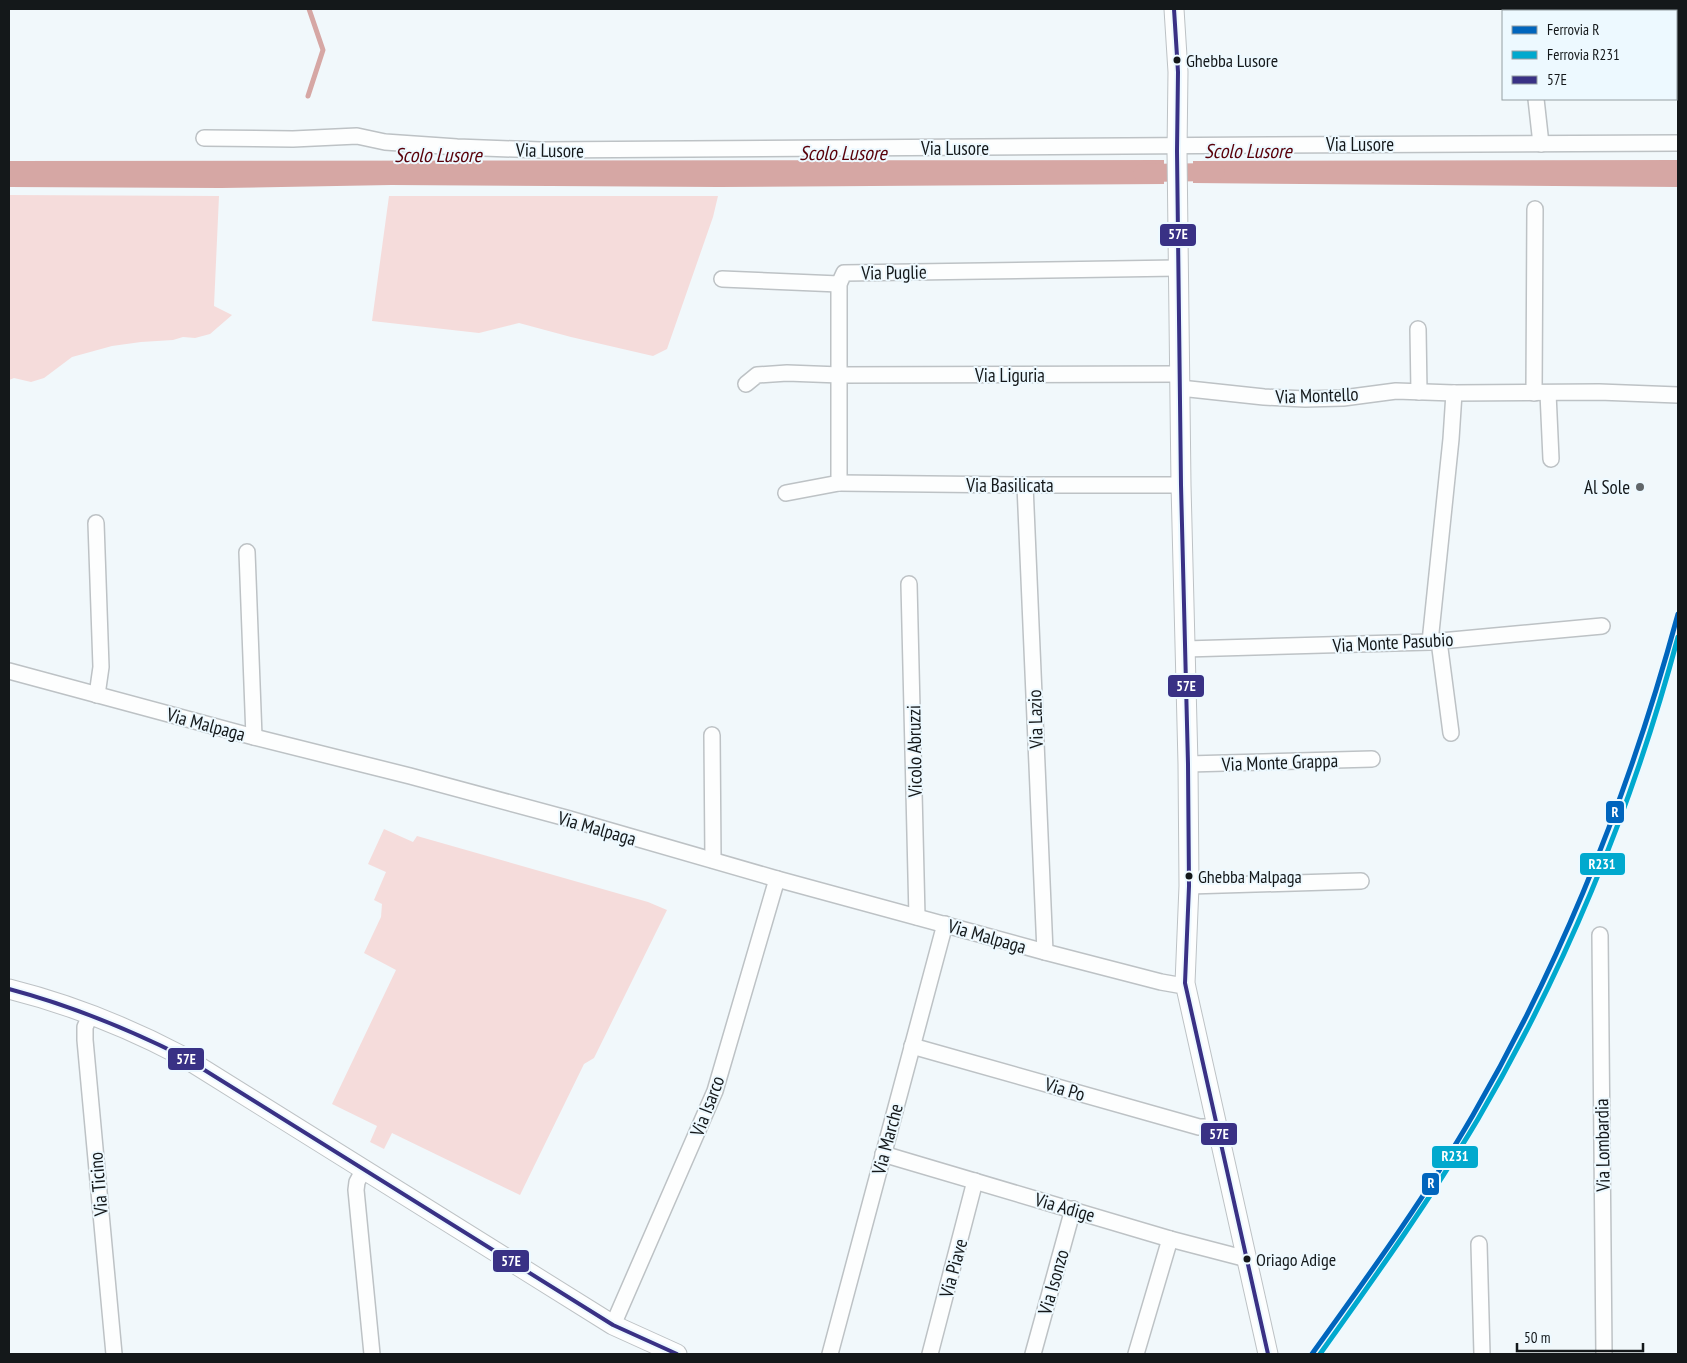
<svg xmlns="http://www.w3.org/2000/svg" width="1687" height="1363" viewBox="0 0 1687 1363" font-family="'PT Sans Narrow',sans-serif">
	<rect width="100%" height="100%" fill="#f1f8fb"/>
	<g fill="#f5dcdb">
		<polygon points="9,195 219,196 214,306 232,315 210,334 195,338 183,337 173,340 141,342 112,346 72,357 44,378 31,382 14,378 9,380"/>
		<polygon points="389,196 718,196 713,217 667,349 653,356 571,337 519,323 479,333 372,321"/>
		<polygon points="384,829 413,842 417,836 648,902 667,910 594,1058 584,1064 520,1195 392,1133 384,1149 370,1142 377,1126 332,1104 396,970 364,953 381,917 382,904 374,900 386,872 368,864"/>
	</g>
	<g fill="#d6a7a4">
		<polygon points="1164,160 1164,184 719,187 391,185 221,188 9,187 9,161"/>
		<polygon points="1678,160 1678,187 1193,183 1193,161"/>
	</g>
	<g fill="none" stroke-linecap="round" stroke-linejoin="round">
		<polyline stroke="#d6a7a4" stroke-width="5" points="308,96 323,50 309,9"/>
		<polyline stroke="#d6a7a4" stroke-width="18" points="1142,173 1216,172"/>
		<defs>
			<g id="minor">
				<polyline points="1523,9 1523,11"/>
				<polyline points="1536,99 1541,144"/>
				<polyline points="204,138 293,139 357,136 385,142 457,147 541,150 1271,145 1678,143"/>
				<polyline points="722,279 839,284"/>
				<polyline points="1418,329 1419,392"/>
				<polyline points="746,384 757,375 787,373 840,375 1179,374"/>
				<polyline points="1180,388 1264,397 1305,399 1343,398 1396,391 1454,393 1599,392 1678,395"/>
				<polyline points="1534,393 1535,209"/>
				<polyline points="1548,393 1551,459"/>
				<polyline points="839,483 1025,485 1181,485"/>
				<polyline points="1025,485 1045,952"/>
				<polyline points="786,493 839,483 839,284 844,273 1178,268"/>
				<polyline points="96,523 101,667 97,695"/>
				<polyline points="247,552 254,737"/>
				<polyline points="909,584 917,917"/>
				<polyline points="1439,641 1451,733"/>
				<polyline points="1430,642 1451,439 1454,393"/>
				<polyline points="1185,649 1430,642 1602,626"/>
				<polyline points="9,671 254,737 410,776 566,818 777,879 1045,952 1161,982 1178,985 1185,983"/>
				<polyline points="712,735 713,860"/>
				<polyline points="1188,764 1372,759"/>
				<polyline points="1189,886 1361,881"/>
				<polyline points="1600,935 1604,1354"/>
				<polyline points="91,1014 85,1027 85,1040 114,1354"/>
				<polyline points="912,1046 1199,1127 1218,1127"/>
				<polyline points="883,1154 1170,1239 1247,1259"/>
				<polyline points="364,1169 357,1182 356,1190 372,1354"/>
				<polyline points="1479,1244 1482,1354"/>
				<polyline points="613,1325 715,1091 777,879"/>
				<polyline points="830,1354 945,924"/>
				<polyline points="930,1354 975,1181"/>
				<polyline points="1033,1354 1073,1209"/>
				<polyline points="1136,1354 1170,1239"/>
			</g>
			<g id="tertiary">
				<polyline points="1174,9 1178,72 1177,151 1181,485 1188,764 1189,886 1185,983 1268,1354"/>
				<path d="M9,989c60,15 118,38 173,67l431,269 64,29"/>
			</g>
		</defs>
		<use href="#minor" stroke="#bdc2c5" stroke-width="18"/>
		<use href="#tertiary" stroke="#bdc2c5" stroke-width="21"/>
		<use href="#minor" stroke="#fdfefe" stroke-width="15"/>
		<use href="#tertiary" stroke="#fdfefe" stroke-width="19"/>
		<defs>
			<g id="bus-1">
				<polyline points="1174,9 1178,72 1177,151 1181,485 1188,764 1189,886 1185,983 1268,1354"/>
				<path d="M9,989c60,16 117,39 173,67l431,269 64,29"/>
			</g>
		</defs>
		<use href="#bus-1" stroke="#edf9ff" stroke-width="8"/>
		<use href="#bus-1" stroke="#393185" stroke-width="4"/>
		<defs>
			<path id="rail-1" d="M1312,1354c56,-78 113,-156 161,-239 92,-159 157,-324 205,-501"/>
			<path id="rail-2" d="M1320,1354c55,-77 110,-154 158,-235 88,-151 155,-314 200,-482"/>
		</defs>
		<use href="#rail-1" stroke="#edf9ff" stroke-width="9"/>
		<use href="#rail-2" stroke="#edf9ff" stroke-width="9"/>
		<use href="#rail-1" stroke="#0065bd" stroke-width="5"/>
		<use href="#rail-2" stroke="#00a9ce" stroke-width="5"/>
	</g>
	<g fill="#14181a" stroke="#edf9ff" stroke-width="2">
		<circle cx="1177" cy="60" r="4.5"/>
		<circle cx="1189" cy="876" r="4.5"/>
		<circle cx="1247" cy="1259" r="4.5"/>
	</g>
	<circle fill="#616669" stroke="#edf9ff" stroke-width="2" cx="1640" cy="487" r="5"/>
	<g text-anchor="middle" stroke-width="4" stroke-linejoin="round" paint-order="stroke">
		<g font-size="18" fill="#14181a" stroke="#edf9ff" text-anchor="start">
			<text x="1186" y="67">Ghebba Lusore</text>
			<text x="1198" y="883">Ghebba Malpaga</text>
			<text x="1256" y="1266">Oriago Adige</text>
		</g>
		<g font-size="19" fill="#14181a" stroke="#edf9ff">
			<text x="1360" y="151">Via Lusore</text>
			<text x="955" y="155">Via Lusore</text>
			<text transform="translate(550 150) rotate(1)" y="7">Via Lusore</text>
			<text transform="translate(894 272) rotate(-1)" y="7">Via Puglie</text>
			<text x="1010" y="382">Via Liguria</text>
			<text transform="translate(1317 395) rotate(-2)" y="7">Via Montello</text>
			<text x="1010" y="492">Via Basilicata</text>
			<text transform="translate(1393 642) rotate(-3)" y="7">Via Monte Pasubio</text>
			<text transform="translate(1035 719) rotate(-92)" y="7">Via Lazio</text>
			<text transform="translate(206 724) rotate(15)" y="7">Via Malpaga</text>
			<text transform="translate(914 751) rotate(-91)" y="7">Vicolo Abruzzi</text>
			<text transform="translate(1280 762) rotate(-2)" y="7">Via Monte Grappa</text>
			<text transform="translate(597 828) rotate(16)" y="7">Via Malpaga</text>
			<text transform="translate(987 936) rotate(16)" y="7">Via Malpaga</text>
			<text transform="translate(1065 1089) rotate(16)" y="7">Via Po</text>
			<text transform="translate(707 1106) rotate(-69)" y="7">Via Isarco</text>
			<text transform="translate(887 1139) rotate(-75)" y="7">Via Marche</text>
			<text transform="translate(1602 1145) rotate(-91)" y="7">Via Lombardia</text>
			<text transform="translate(98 1184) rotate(-95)" y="7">Via Ticino</text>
			<text transform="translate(1065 1207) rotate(16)" y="7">Via Adige</text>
			<text transform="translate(953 1268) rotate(-75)" y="7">Via Piave</text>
			<text transform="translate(1053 1282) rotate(-74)" y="7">Via Isonzo</text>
		</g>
		<g font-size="19" fill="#14181a" stroke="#edf9ff" text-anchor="end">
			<text x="1630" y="494">Al Sole</text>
		</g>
		<g font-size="20" font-style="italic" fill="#59000a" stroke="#edf9ff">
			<text x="1248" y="158">Scolo Lusore</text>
			<text x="843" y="160">Scolo Lusore</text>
			<text x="438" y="162">Scolo Lusore</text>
		</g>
	</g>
	<g stroke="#edf9ff" stroke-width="2">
		<rect x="1159" y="223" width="38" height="24" rx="5" fill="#393185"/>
		<rect x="1167" y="674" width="38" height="24" rx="5" fill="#393185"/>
		<rect x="1605" y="800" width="20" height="24" rx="5" fill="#0065bd"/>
		<rect x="1579" y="852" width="47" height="24" rx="5" fill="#00a9ce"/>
		<rect x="167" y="1047" width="38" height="24" rx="5" fill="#393185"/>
		<rect x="1200" y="1122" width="38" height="24" rx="5" fill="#393185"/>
		<rect x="1431" y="1145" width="48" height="24" rx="5" fill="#00a9ce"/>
		<rect x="1421" y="1172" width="19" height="24" rx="5" fill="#0065bd"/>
		<rect x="492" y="1249" width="38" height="24" rx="5" fill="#393185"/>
	</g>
	<g font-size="14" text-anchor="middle" font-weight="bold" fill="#fff">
		<text x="1178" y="239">57E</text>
		<text x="1186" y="691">57E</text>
		<text x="1615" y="817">R</text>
		<text x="1602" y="869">R231</text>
		<text x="186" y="1064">57E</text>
		<text x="1219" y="1139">57E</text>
		<text x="1455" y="1161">R231</text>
		<text x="1431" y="1188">R</text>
		<text x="511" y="1266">57E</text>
	</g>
	<rect width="1687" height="1363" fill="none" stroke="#14181a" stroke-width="20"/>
	<rect x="1502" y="10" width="175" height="90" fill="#edf9ff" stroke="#969fa3"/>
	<rect x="1512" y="26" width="25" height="8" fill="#0065bd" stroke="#969fa3"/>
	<text x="1547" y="35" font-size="15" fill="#14181a">Ferrovia R</text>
	<rect x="1512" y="51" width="25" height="8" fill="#00a9ce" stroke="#969fa3"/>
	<text x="1547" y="60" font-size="15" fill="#14181a">Ferrovia R231</text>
	<rect x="1512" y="76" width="25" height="8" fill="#393185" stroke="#969fa3"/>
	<text x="1547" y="85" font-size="15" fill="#14181a">57E</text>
	<path d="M1517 1343v8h126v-8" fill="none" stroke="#14181a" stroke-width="2.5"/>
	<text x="1524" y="1343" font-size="15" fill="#14181a" stroke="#edf9ff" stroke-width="4" paint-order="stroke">50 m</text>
</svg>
